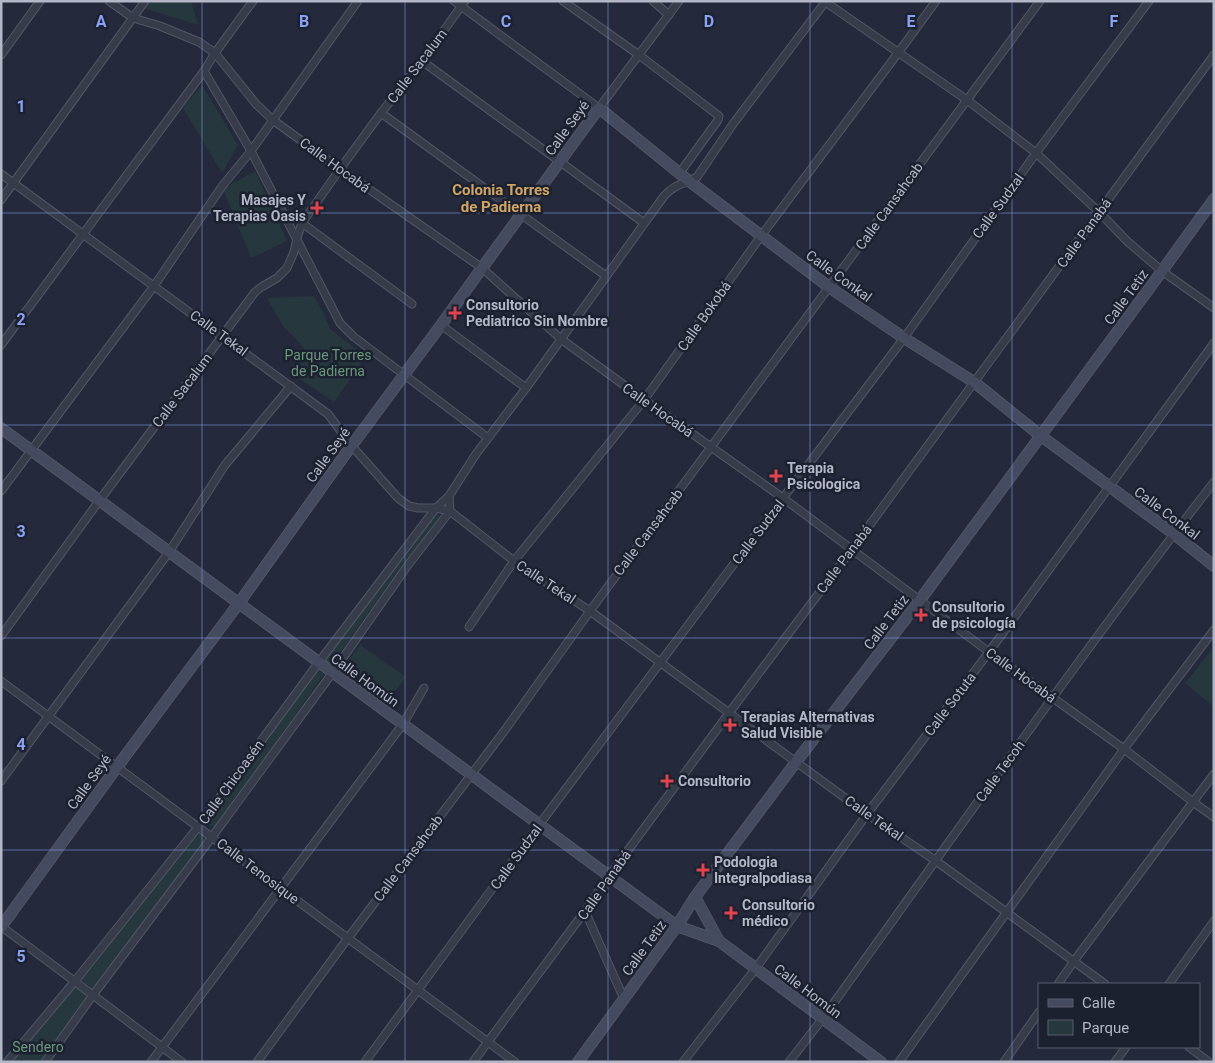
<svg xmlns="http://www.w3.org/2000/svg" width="1215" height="1063" viewBox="0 0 1215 1063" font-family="Roboto,sans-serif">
	<rect width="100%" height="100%" fill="#242a3b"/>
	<g fill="#26373d">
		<polygon points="138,1 191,1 198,25 140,7"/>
		<polygon points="202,85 238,145 222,173 183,108"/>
		<polygon points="255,171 287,241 251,258 223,189"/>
		<polygon points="314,296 323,312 330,329 356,349 364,359 334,402 288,371 305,350 299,342 283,326 267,298"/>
		<polygon points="436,513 441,517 405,561 331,665 323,659"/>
		<polygon points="360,645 406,677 390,698 345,665"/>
		<polygon points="1214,647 1214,707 1185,683"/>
		<polygon points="315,669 324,674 215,829 205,822"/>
		<polygon points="198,830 208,838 93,989 79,978"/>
		<polygon points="75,981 93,995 45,1062 7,1062"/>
	</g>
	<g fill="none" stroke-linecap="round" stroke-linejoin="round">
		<defs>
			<g id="street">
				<polyline points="109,1 133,18 160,26 199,42 215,53 256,104 273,120 340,169 482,268 561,339 639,396 783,498 989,652 1124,749 1193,802 1214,817"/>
				<polyline points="454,1 599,108 679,1"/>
				<polyline points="563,1 639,55 719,116 718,120 679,174"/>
				<polyline points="653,1 669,15"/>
				<polyline points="824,1 967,100 1036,153 1099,212 1128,242 1162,271 1214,308"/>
				<polyline points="1,55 40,1"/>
				<polyline points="422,61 644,223"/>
				<polyline points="204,71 251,151 340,323 354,337 488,438"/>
				<polyline points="381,113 606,276"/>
				<polyline points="1,174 328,414 351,445 398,498 409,506 418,508 436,508 450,511 514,561 590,611 867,814 936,861 1105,984"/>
				<polyline points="1,200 145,1"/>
				<polyline points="302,223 412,304"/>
				<polyline points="441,325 526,388"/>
				<polyline points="1,345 204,71 215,53 253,1"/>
				<polyline points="1,491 154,286 223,185 251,151 358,1"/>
				<polyline points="469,627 514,561 644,400 761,236 898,53 936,1"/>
				<polyline points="1,636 99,501 255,292 263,286 277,278 287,268 294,252 297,238 302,223 340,169 381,113 422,61 465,1"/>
				<polyline points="1,681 515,1062"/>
				<polyline points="1,781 169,552 225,465 291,386"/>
				<polyline points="585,911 624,999"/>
				<polyline points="1,926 182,1062"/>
				<polyline points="1058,984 1074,961 1214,774"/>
				<polyline points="1169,984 1214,921"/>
				<polyline points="1189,1047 1209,1062"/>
				<path d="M7,1062l68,-81 123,-154 121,-165 85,-112 32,-42 13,-12 27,-42 50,-66 138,-192c12,-13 19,-11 33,-19l36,-53 93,-123"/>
				<polyline points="45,1062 93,995 212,837 333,672 408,565 450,511 449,496"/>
				<polyline points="151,1062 403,724 424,688"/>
				<polyline points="257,1062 348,938 505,730 590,611 1040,1"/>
				<polyline points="365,1062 539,825 783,498 904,338 1036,153 1149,1"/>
				<polyline points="473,1062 585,911 609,876 729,713 852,549 1214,55"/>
				<polyline points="683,1062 756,968 867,814 989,652 1214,343"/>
				<path d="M789,1062l34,-44c129,-179 255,-361 391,-536"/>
				<polyline points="899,1062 1124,749 1214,630"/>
				<polyline points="1004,1062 1039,1012"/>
				<polyline points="1115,1062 1126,1047"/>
			</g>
			<g id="secondary">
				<polyline points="1,428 677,926 719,941 881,1062"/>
				<polyline points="695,897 719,941"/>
				<polyline points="1,927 117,767 239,603 344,456 441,325 482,268 599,108 689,181 829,287 904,338 974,382 1041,436 1174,534 1214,566"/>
				<polyline points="578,1062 677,926 695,897 796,762 920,600 1162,271 1214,199"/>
			</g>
		</defs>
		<use href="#street" stroke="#525766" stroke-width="9"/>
		<use href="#secondary" stroke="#525766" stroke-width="12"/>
		<use href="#street" stroke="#373c4b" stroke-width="7"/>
		<use href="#secondary" stroke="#454b5e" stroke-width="10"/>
	</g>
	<path fill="none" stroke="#8ba2f3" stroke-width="1" stroke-opacity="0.55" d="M202,1v1061M405,1v1061M608,1v1061M810,1v1061M1012,1v1061M1,213h1213M1,425h1213M1,638h1213M1,850h1213"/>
	<g fill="#e0444e" stroke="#1c2130" stroke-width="2">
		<path d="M314.5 200.5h5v5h5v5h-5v5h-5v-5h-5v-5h5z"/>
		<path d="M452.5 305.5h5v5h5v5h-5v5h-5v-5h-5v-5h5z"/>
		<path d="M773.5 468.5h5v5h5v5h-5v5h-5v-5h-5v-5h5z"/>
		<path d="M918.5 607.5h5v5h5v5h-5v5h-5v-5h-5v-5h5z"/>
		<path d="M727.5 717.5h5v5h5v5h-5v5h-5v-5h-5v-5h5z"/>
		<path d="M664.5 773.5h5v5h5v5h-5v5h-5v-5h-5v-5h5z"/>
		<path d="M700.5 862.5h5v5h5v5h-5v5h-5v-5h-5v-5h5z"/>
		<path d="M728.5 905.5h5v5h5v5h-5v5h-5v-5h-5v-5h5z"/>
	</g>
	<g text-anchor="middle" stroke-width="5" stroke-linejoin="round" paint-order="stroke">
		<g font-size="14" fill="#b3b7c7" stroke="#1c2130">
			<text transform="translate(417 66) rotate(-53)" y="5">Calle Sacalum</text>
			<text transform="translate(567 128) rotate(-54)" y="5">Calle Seyé</text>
			<text transform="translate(335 165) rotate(36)" y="5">Calle Hocabá</text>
			<text transform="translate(889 206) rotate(-54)" y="5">Calle Cansahcab</text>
			<text transform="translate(998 206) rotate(-54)" y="5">Calle Sudzal</text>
			<text transform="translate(1084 233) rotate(-54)" y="5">Calle Panabá</text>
			<text transform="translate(839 276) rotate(36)" y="5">Calle Conkal</text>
			<text transform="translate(1126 297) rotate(-54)" y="5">Calle Tetiz</text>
			<text transform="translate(704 316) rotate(-55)" y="5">Calle Bokobá</text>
			<text transform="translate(219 333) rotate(36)" y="5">Calle Tekal</text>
			<text transform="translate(182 390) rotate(-53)" y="5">Calle Sacalum</text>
			<text transform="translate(658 410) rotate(35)" y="5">Calle Hocabá</text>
			<text transform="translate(328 455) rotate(-54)" y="5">Calle Seyé</text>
			<text transform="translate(1167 513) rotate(37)" y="5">Calle Conkal</text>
			<text transform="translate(648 532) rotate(-53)" y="5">Calle Cansahcab</text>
			<text transform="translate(758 532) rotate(-53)" y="5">Calle Sudzal</text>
			<text transform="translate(844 559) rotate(-53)" y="5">Calle Panabá</text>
			<text transform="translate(546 582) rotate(33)" y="5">Calle Tekal</text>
			<text transform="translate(886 622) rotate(-53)" y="5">Calle Tetiz</text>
			<text transform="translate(1021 675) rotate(36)" y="5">Calle Hocabá</text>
			<text transform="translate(365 680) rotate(36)" y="5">Calle Homún</text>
			<text transform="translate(950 704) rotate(-53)" y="5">Calle Sotuta</text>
			<text transform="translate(1000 771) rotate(-54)" y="5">Calle Tecoh</text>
			<text transform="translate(89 782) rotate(-54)" y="5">Calle Seyé</text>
			<text transform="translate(231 782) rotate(-54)" y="5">Calle Chicoasén</text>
			<text transform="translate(874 818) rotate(35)" y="5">Calle Tekal</text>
			<text transform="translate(516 857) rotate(-54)" y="5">Calle Sudzal</text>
			<text transform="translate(408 858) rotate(-53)" y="5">Calle Cansahcab</text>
			<text transform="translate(258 871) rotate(37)" y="5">Calle Tenosique</text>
			<text transform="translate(604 885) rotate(-55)" y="5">Calle Panabá</text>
			<text transform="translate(644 948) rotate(-54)" y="5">Calle Tetiz</text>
			<text transform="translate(808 991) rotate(37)" y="5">Calle Homún</text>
		</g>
		<g font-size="14" font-weight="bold" fill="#b3b7c7" stroke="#1c2130" text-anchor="start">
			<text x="306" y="205" text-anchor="end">Masajes Y<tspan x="306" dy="16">Terapias Oasis</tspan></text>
			<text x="466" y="310">Consultorio<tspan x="466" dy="16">Pediatrico Sin Nombre</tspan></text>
			<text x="787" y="473">Terapia<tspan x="787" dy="16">Psicologica</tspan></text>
			<text x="932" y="612">Consultorio<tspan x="932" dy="16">de psicología</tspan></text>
			<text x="741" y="722">Terapias Alternativas<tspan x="741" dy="16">Salud Visible</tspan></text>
			<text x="678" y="786">Consultorio</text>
			<text x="714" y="867">Podologia<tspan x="714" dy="16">Integralpodiasa</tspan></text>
			<text x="742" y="910">Consultorio<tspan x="742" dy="16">médico</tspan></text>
		</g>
		<g font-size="14" fill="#6b977c" stroke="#1c2130">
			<text x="328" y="360">Parque Torres<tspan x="328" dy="16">de Padierna</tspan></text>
			<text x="38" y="1052">Sendero</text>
		</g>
		<g font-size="15" font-weight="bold" fill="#d0a565" stroke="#1c2130">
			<text x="501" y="195">Colonia Torres<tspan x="501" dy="17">de Padierna</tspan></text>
		</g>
	</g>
	<g font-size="16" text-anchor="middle" font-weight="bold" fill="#8ba2f3" stroke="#1c2130" stroke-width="5" stroke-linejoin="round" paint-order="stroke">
		<text x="101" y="27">A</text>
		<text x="304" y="27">B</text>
		<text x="506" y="27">C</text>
		<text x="709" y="27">D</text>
		<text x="911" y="27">E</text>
		<text x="1114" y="27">F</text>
		<text x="21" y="112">1</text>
		<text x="21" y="325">2</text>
		<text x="21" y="537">3</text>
		<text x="21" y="750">4</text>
		<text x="21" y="962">5</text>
	</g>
	<rect width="1215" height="1063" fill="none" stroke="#b3b7c7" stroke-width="5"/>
	<rect x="1038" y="983" width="162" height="65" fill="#1c2130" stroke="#585d6c"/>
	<rect x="1048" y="999" width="25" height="8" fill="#454b5e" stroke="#585d6c"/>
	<text x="1082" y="1008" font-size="15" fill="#b3b7c7">Calle</text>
	<rect x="1048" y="1020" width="25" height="15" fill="#26373d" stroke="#585d6c"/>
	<text x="1082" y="1033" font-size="15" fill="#b3b7c7">Parque</text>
</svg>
